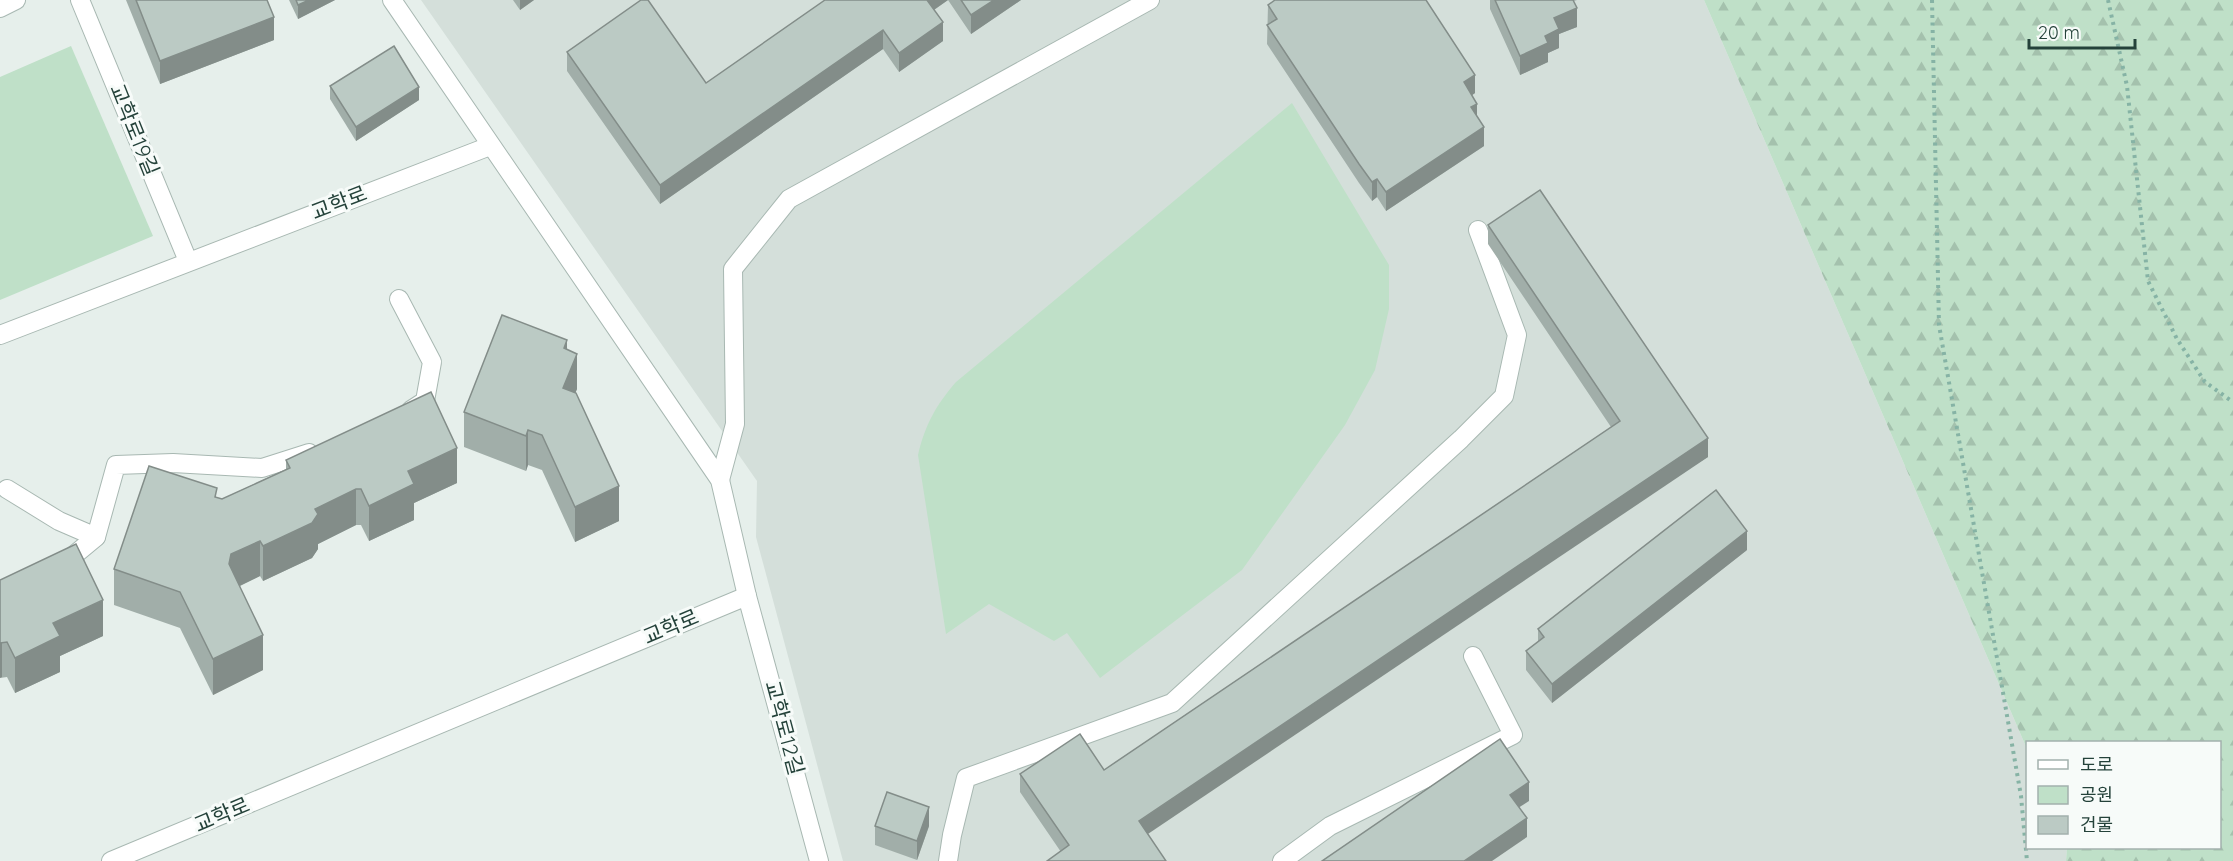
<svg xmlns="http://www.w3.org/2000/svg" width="2233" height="861" viewBox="0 0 2233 861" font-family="Quicksand,'Noto Sans KR',sans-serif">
	<defs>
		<pattern id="forest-firs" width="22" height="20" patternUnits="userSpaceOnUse" patternTransform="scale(1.5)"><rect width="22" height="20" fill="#bfe0c8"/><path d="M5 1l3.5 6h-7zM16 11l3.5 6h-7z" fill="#a4c1ad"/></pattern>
	</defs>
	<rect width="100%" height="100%" fill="#e6efeb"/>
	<polygon fill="#d4dfda" points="421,0 1704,0 2027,749 2028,848 2067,848 2066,861 843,861 756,537 757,481"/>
	<polygon fill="url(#forest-firs)" points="1704,0 2233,0 2233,861 2066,861 2067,848 2220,848 2220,742 2028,742 2027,749"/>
	<g fill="#bfe0c8">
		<polygon points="71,46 153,236 0,300 0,77"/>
		<path d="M1292,103l97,162v44l-14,61 -30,55 -103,145 -142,108 -33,-45 -13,8 -65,-37 -43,30 -28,-179c7,-30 18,-50 38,-73z"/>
	</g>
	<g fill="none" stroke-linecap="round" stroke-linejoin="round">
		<defs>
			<g id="service">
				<polyline points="720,480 735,424 733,269 789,199 1150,0"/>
				<polyline points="948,861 952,835 966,778 1172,703 1461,439 1504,396 1517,335 1478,230"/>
				<polyline points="1282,861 1330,826 1513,735 1473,656"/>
			</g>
			<g id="minor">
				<polyline points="80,0 188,261"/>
				<polyline points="392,0 720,480 747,596 819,861"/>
				<polyline points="0,8 16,0"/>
				<polyline points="399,299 432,362 425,401 411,410"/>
				<polyline points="0,335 490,146"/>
				<polyline points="7,489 59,521 96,537 116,465 173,463 262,468 309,453"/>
				<polyline points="61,566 96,537"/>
				<polyline points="111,861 747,596"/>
			</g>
		</defs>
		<use href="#service" stroke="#a8b8b2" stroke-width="20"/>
		<use href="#minor" stroke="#a8b8b2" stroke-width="20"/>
		<g stroke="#86b3a5" stroke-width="4" stroke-dasharray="3 4.5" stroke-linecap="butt">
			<polyline points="1932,0 1939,325 2021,796 2027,861"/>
			<polyline points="2108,0 2127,86 2148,281 2177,339 2205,382 2233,402"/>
		</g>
		<use href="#service" stroke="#fff" stroke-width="18"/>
		<use href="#minor" stroke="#fff" stroke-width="18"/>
	</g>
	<g fill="#a1aea9">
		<polygon points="126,0 267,0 274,40 160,84"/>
		<polygon points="289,0 335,0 298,19"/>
		<polygon points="513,0 534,0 520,10"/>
		<polygon points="825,0 1021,0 971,34 948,0 934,10 943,41 899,72 883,49 660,204 567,71 567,52 706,83"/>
		<polygon points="1490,0 1577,0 1574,1 1577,27 1559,34 1559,48 1548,53 1548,62 1520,75 1490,9"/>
		<polygon points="1268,5 1475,93 1472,95 1484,146 1386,211 1377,197 1372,201 1359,183 1267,44"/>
		<polygon points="330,86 419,100 356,141 330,99"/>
		<polygon points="1488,225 1708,457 1061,852 1020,792 1020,774 1104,770 1611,427 1488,244"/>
		<polygon points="567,350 577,389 575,393 619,521 575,542 542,470 528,465 526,471 464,447 464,412"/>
		<polygon points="286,460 457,483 414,503 414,520 369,541 361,525 356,525 318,544 318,549 312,558 263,581 260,576 240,586 263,670 213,695 180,628 114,605 114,569 217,498 222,499 286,469"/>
		<polygon points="1747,550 1552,703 1526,670 1526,651 1538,642 1538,629"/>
		<polygon points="0,580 103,636 60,656 60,672 15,693 7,677 0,678"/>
		<polygon points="875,826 929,826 917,860 875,845"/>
	</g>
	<g fill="#838d89">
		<polygon points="309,0 335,0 298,19 298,5"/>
		<polygon points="520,0 534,0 520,10"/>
		<polygon points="925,0 948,0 925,16"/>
		<polygon points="994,0 1021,0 971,34 971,15"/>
		<polygon points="1577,8 1577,27 1559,34 1559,48 1548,53 1548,62 1520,75 1520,56 1545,36 1554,18"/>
		<polygon points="274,17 274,40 160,84 160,61"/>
		<polygon points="943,22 943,41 899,72 899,53"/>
		<polygon points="883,30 883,49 660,204 660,185"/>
		<polygon points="1475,75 1475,93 1464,101 1464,82"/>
		<polygon points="419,87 419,100 356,141 356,127"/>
		<polygon points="1477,104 1477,122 1471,107"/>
		<polygon points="1484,127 1484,146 1386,211 1386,192"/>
		<polygon points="1377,179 1377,197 1372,201 1372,182"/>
		<polygon points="567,340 567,375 564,348"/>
		<polygon points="577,354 577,389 563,423 563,388"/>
		<polygon points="528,430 528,465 526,471 526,436"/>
		<polygon points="1708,438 1708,457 1139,840 1139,821"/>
		<polygon points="457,448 457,483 414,503 414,520 369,541 369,506 408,471"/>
		<polygon points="619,486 619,521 575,542 575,507"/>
		<polygon points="356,489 356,525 318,544 318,549 312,558 263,581 263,546 315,509"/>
		<polygon points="1747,531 1747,550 1552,703 1552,684"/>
		<polygon points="260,541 260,576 231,590 229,564 231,554"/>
		<polygon points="103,600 103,636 60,656 60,672 15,693 15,658 53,623"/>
		<polygon points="263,635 263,670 213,695 213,659"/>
		<polygon points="2,642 2,677 0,678 0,643"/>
		<polygon points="1529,782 1529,801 1510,813 1510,795"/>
		<polygon points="929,807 929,826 917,860 917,841"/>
		<polygon points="1527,818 1527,837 1492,861 1464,861"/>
	</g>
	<g fill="#bbcac4" stroke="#838d89" stroke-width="1.5">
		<polygon points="136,0 267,0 274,17 160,61"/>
		<polygon points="296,0 309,0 298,5"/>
		<polygon points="641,0 648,0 706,83 825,0 927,0 943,22 899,53 883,30 660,185 567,52"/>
		<polygon points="961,0 994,0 971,15"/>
		<polygon points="1275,0 1426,0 1475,75 1464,82 1477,104 1471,107 1484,127 1386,192 1377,179 1372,182 1359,164 1267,25 1277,19 1268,5"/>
		<polygon points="1495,0 1573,0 1577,8 1554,18 1559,29 1545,36 1548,43 1520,56"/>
		<polygon points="394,46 419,87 356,127 330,86"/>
		<polygon points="1540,190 1708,438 1139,821 1166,861 1047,861 1069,845 1020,774 1080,734 1104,770 1620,421 1488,225"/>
		<polygon points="502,315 567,340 564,348 577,354 563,388 576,393 619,486 575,507 542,435 528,430 526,436 464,412"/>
		<polygon points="431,392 457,448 408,471 414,484 369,506 361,489 356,489 315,509 318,514 312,523 263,546 260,541 231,554 229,564 263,635 213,659 180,592 114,569 149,466 217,488 215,497 222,499 290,468 286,460"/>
		<polygon points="1716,490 1747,531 1552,684 1526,651 1544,637 1538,629"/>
		<polygon points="76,544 103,600 53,623 60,636 15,658 7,642 0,643 0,580"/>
		<polygon points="1500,739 1529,782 1510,795 1527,818 1464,861 1322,861"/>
		<polygon points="887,792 929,807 917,841 875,826"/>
	</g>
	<g text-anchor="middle" stroke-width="6" stroke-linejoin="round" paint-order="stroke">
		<g font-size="21" fill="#24423a" stroke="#f7fbf9">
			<text transform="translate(134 130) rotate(68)" y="7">교학로19길</text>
			<text transform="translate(339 203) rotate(-21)" y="7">교학로</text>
			<text transform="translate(671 627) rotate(-23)" y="7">교학로</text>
			<text transform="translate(784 728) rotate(75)" y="7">교학로12길</text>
			<text transform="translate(222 815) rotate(-23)" y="7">교학로</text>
		</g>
	</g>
	<rect x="2026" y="741" width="195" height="108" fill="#f7fbf9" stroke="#a3b1ad" stroke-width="1.5"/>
	<rect x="2038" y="760" width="30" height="9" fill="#ffffff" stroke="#a3b1ad" stroke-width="1.5"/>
	<text x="2080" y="771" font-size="18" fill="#24423a">도로</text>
	<rect x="2038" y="786" width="30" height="18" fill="#bfe0c8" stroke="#a3b1ad" stroke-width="1.5"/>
	<text x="2080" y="801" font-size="18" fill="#24423a">공원</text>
	<rect x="2038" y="816" width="30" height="18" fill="#bbcac4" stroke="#a3b1ad" stroke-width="1.5"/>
	<text x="2080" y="831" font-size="18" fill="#24423a">건물</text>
	<path d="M2029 39v9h106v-9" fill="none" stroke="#24423a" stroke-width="3"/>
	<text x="2038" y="39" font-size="18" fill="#24423a" stroke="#f7fbf9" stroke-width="4.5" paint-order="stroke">20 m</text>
</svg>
